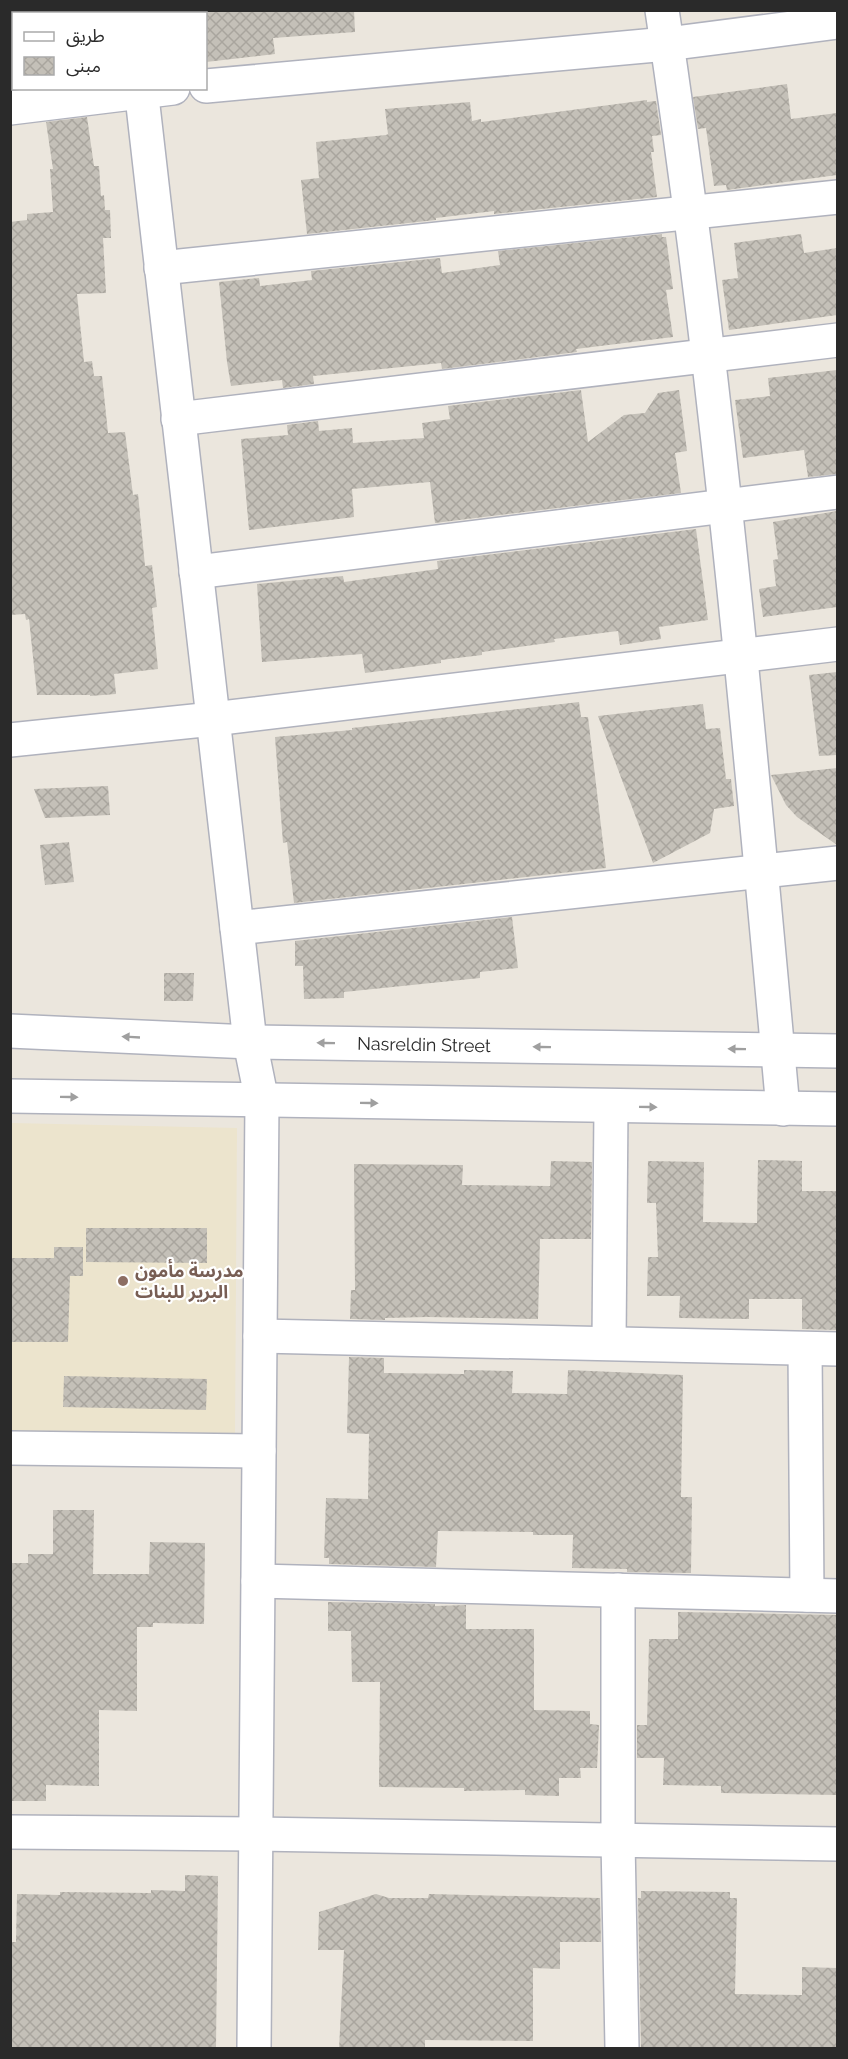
<svg xmlns="http://www.w3.org/2000/svg" width="848" height="2059" viewBox="0 0 848 2059" font-family="Raleway,'Noto Sans Arabic',sans-serif">
	<defs>
		<pattern id="building-cross-hatch" width="8" height="8" patternUnits="userSpaceOnUse" patternTransform="scale(1.5)"><rect width="8" height="8" fill="#c4c0b8"/><path d="M0 0l8 8M0 8l8-8" fill="none" stroke="#a9a59e"/></pattern>
	</defs>
	<rect width="100%" height="100%" fill="#ebe6dd"/>
	<polygon fill="#ece4cd" points="11,1123 237,1128 235,1435 11,1434"/>
	<g fill="url(#building-cross-hatch)">
		<polygon points="206,10 354,10 355,32 273,38 275,54 206,62"/>
		<polygon points="787,84 791,119 837,113 837,175 727,190 726,185 714,186 706,128 698,129 693,97"/>
		<polygon points="647,100 647,102 656,101 661,135 652,136 654,152 651,152 657,197 494,214 494,211 436,218 436,220 307,234 301,180 319,178 316,142 386,135 388,134 385,109 470,102 472,121 481,119 481,122"/>
		<polygon points="87,117 94,166 99,166 101,196 104,195 105,210 110,210 111,238 103,238 106,293 77,294 84,362 92,361 94,376 102,376 108,433 125,432 133,495 138,494 145,566 152,565 157,607 152,608 158,669 114,674 116,694 90,696 90,695 37,695 29,619 26,620 25,614 10,615 10,222 27,220 27,214 53,212 50,169 53,169 46,122"/>
		<polygon points="662,234 662,237 666,237 673,289 666,290 673,337 576,349 577,352 442,369 441,363 313,376 314,384 283,388 282,380 231,386 227,362 219,282 259,278 260,286 312,280 311,271 440,258 442,273 500,265 498,251"/>
		<polygon points="801,234 804,253 837,248 837,315 729,330 722,280 738,278 734,243"/>
		<polygon points="837,370 837,474 808,477 804,450 743,458 735,400 770,396 768,378"/>
		<polygon points="581,390 588,442 624,415 645,413 658,393 679,390 687,451 675,453 681,493 435,523 430,482 352,489 354,517 249,530 241,439 288,435 287,425 318,421 319,431 352,428 353,443 424,438 422,423 450,419 448,406"/>
		<polygon points="837,511 837,607 763,617 759,589 776,586 773,560 778,559 773,522"/>
		<polygon points="696,529 708,620 659,627 661,639 620,645 618,631 554,639 555,642 482,652 482,655 441,660 441,663 365,673 362,654 262,662 257,584 343,576 344,582 438,569 437,561"/>
		<polygon points="837,672 837,755 819,756 809,675"/>
		<polygon points="579,702 581,717 588,717 606,868 294,903 287,842 283,843 275,737 352,730 352,728"/>
		<polygon points="703,704 706,729 720,728 726,779 731,779 734,806 714,809 710,833 653,863 598,716"/>
		<polygon points="837,768 837,845 797,817 786,805 771,775"/>
		<polygon points="108,786 110,815 45,818 34,789"/>
		<polygon points="69,842 74,882 45,885 40,845"/>
		<polygon points="512,917 518,968 480,972 480,978 344,992 344,998 304,999 303,966 295,966 295,941"/>
		<polygon points="164,973 194,973 193,1001 164,1001"/>
		<polygon points="758,1160 802,1161 802,1191 837,1191 837,1330 802,1329 802,1299 749,1299 749,1319 679,1318 680,1296 647,1296 648,1257 658,1257 656,1203 647,1203 648,1161 704,1162 703,1222 757,1223"/>
		<polygon points="551,1161 592,1162 591,1239 540,1239 538,1319 427,1317 385,1318 385,1320 350,1319 351,1290 355,1290 354,1164 463,1165 462,1185 550,1186"/>
		<polygon points="86,1228 207,1228 207,1263 86,1262"/>
		<polygon points="54,1247 83,1247 83,1276 70,1276 68,1342 10,1342 10,1258 54,1258"/>
		<polygon points="349,1357 384,1358 384,1373 464,1374 464,1370 513,1371 512,1393 567,1394 568,1370 683,1375 681,1497 692,1497 691,1573 627,1572 627,1569 572,1568 573,1535 533,1535 533,1532 438,1531 436,1567 329,1564 329,1558 324,1558 326,1498 368,1499 369,1434 347,1433"/>
		<polygon points="64,1376 207,1379 206,1410 63,1407"/>
		<polygon points="53,1510 94,1510 93,1574 149,1574 150,1542 205,1543 204,1624 153,1623 153,1627 137,1627 137,1711 99,1710 99,1786 46,1785 46,1801 10,1801 10,1563 28,1563 28,1554 53,1554"/>
		<polygon points="328,1602 435,1604 435,1606 466,1605 466,1629 534,1629 534,1710 590,1711 590,1724 599,1725 597,1768 580,1768 581,1778 559,1778 559,1796 525,1795 525,1790 464,1791 464,1788 379,1787 380,1682 352,1682 351,1631 328,1631"/>
		<polygon points="678,1612 837,1615 837,1795 721,1793 721,1786 663,1785 664,1758 637,1758 637,1725 647,1725 649,1639 678,1639"/>
		<polygon points="185,1875 218,1876 216,2047 10,2049 10,1942 16,1942 17,1894 60,1895 60,1892 151,1893 151,1890 185,1891"/>
		<polygon points="641,1891 730,1892 730,1898 737,1898 735,1994 802,1995 802,1967 837,1968 837,2049 641,2049 638,1898 641,1898"/>
		<polygon points="376,1894 389,1898 428,1898 429,1894 600,1898 601,1942 560,1942 560,1969 533,1968 533,2041 425,2040 425,2049 339,2049 344,1950 318,1950 319,1912"/>
	</g>
	<g fill="none" stroke-linecap="round" stroke-linejoin="round">
		<defs>
			<g id="street">
				<polyline points="131,10 132,14"/>
				<path d="M662,10c55,365 88,732 121,1099"/>
				<polyline points="206,86 667,44 838,22"/>
				<polyline points="141,88 250,1042 262,1101 254,2048"/>
				<polyline points="10,108 173,88"/>
				<polyline points="161,268 838,197"/>
				<polyline points="178,419 838,340"/>
				<polyline points="196,572 838,492"/>
				<polyline points="10,740 213,719 838,644"/>
				<polyline points="237,928 838,863"/>
				<polyline points="260,1336 838,1349"/>
				<polyline points="609,1343 611,1106"/>
				<polyline points="805,1349 807,1595"/>
				<polyline points="10,1448 259,1451"/>
				<polyline points="258,1581 838,1596"/>
				<polyline points="618,1590 618,1841 622,2048"/>
				<polyline points="10,1832 256,1834 838,1844"/>
			</g>
			<g id="secondary">
				<polyline points="10,1031 250,1042 838,1051"/>
				<polyline points="10,1096 838,1109"/>
			</g>
		</defs>
		<use href="#street" stroke="#b0b2bd" stroke-width="36"/>
		<use href="#secondary" stroke="#b0b2bd" stroke-width="36"/>
		<use href="#street" stroke="#fff" stroke-width="33"/>
		<use href="#secondary" stroke="#fff" stroke-width="33"/>
	</g>
	<defs><path id="oneway-solid" d="M-6-.8H1V-3.2L6.5 0L1 3.2V.8H-6Z" transform="scale(1.5)"/></defs>
	<g fill="#9f9f9f">
		<use href="#oneway-solid" transform="translate(131 1037) rotate(-177)"/>
		<use href="#oneway-solid" transform="translate(326 1043) rotate(-179)"/>
		<use href="#oneway-solid" transform="translate(542 1047) rotate(-179)"/>
		<use href="#oneway-solid" transform="translate(737 1049) rotate(-179)"/>
		<use href="#oneway-solid" transform="translate(69 1097) rotate(1)"/>
		<use href="#oneway-solid" transform="translate(369 1103) rotate(1)"/>
		<use href="#oneway-solid" transform="translate(648 1107) rotate(1)"/>
	</g>
	<circle fill="#8d6e63" stroke="#fff" stroke-width="2" cx="123" cy="1281" r="6"/>
	<g text-anchor="middle" stroke-width="4.5" stroke-linejoin="round" paint-order="stroke">
		<g font-size="18" fill="#2a2a2a" stroke="#fff">
			<text transform="translate(424 1045) rotate(1)" y="6">Nasreldin Street</text>
		</g>
		<g font-size="18" font-weight="bold" fill="#785e54" stroke="#fff" text-anchor="start">
			<text x="135" y="1277">مدرسة مأمون<tspan x="135" dy="21">البرير للبنات</tspan></text>
		</g>
	</g>
	<rect width="848" height="2059" fill="none" stroke="#2a2a2a" stroke-width="24"/>
	<rect x="12" y="12" width="195" height="78" fill="#ffffff" stroke="#aaaaaa" stroke-width="1.5"/>
	<rect x="24" y="32" width="30" height="9" fill="#ffffff" stroke="#aaaaaa" stroke-width="1.5"/>
	<text x="66" y="42" font-size="18" fill="#2a2a2a">طريق</text>
	<rect x="24" y="57" width="30" height="18" fill="url(#building-cross-hatch)" stroke="#aaaaaa" stroke-width="1.5"/>
	<text x="66" y="72" font-size="18" fill="#2a2a2a">مبنى</text>
</svg>
